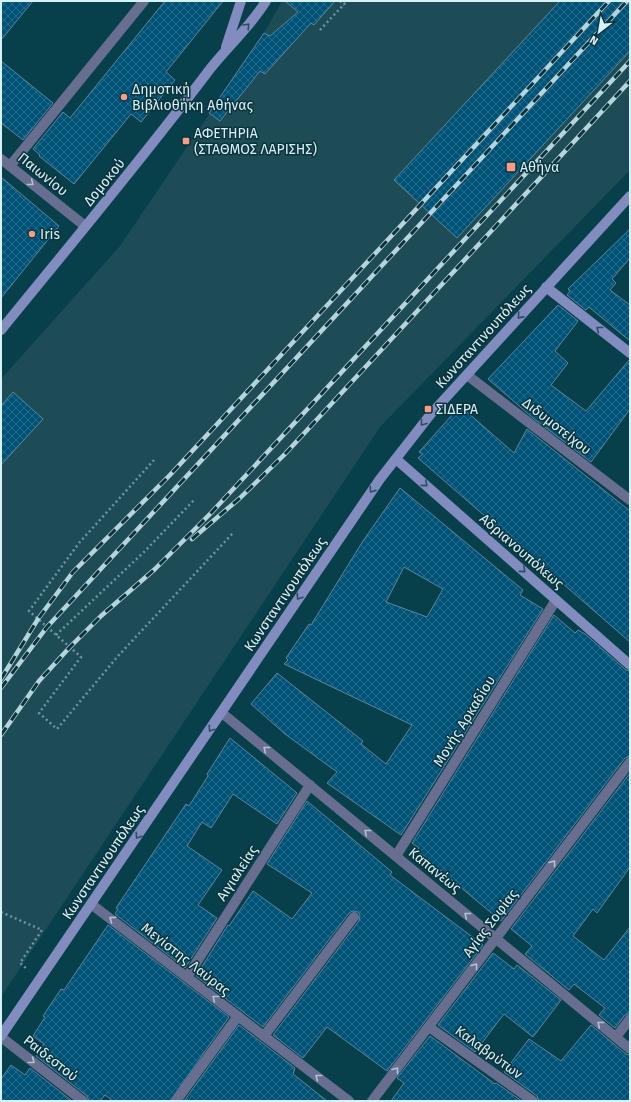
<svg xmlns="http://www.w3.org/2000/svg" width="631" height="1102" viewBox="0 0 631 1102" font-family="'Fira Sans',sans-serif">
	<defs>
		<pattern id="building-cross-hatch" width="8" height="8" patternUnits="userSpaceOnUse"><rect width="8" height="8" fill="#005277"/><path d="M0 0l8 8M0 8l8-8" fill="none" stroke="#246b8b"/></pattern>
	</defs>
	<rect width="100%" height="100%" fill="#073f4b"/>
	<polygon fill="#1d4c57" points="282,1 630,1 630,170 380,427 1,997 1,379 120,246 264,33"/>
	<g fill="url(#building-cross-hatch)" stroke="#5e859d" fill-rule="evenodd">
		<polygon points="1,1 33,1 1,40"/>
		<polygon points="165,1 223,1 166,72 175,80 141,122 131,114 74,184 39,156 40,155 33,149 63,112 70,118"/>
		<polygon points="285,1 335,1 314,25 311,23 265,74 260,71 220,121 209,113 264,33 270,36 298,12"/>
		<polygon points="560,1 630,1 630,51 457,238 394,180"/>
		<polygon points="1,61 53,103 23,140 1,123"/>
		<polygon points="1,177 59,226 1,298"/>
		<polygon points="630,229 630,258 612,279 616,283 610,290 630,305 630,341 589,307 586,310 567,295 570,291 568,289"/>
		<polygon points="558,305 578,321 555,351 568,363 551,385 586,411 630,359 630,409 591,462 533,418 488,379"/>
		<polygon points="13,392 43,419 1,465 1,406"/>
		<polygon points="460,406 514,453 527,429 630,511 630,642 418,458 423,454 419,452"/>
		<path d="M400,488l123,102 -3,5 23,14 -142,226 -74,-52 10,-11 -52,-38 -34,-30 26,-31 86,68 -2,3 25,20 26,-39 -128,-61 4,-4 -2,-2 23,-34 2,1 52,-84zM404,567l39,22 -16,28 -41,-15z"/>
		<polygon points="554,615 575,633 578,630 585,634 626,670 630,671 630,756 625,758 501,921 417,851 419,848 412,843"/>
		<polygon points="230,738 297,793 277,824 233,794 211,828 202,822 187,846 222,870 198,905 217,918 185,968 115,914 118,909 116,908 186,804 189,806 208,776 207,774"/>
		<polygon points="630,773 630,867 597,913 593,909 573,936 604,960 630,927 630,1013 625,1015 615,1028 599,1015 605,1008 574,984 569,990 525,954 532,946 511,929"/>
		<polygon points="307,801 392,872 390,875 483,945 387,1071 327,1027 303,1058 273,1035 359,921 360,915 358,912 352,911 349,913 263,1027 196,976 228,925 229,926 253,891 292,919 312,893 267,864"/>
		<polygon points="108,925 229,1017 170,1101 113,1101 105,1095 100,1101 89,1101 87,1096 36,1056 44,1044 33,1036 45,1017 43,1016 61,989 64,990"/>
		<polygon points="493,953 514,969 517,965 561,1000 533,1037 504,1014 475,1052 438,1025"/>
		<polygon points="239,1025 295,1068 293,1074 327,1101 184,1101"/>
		<polygon points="591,1025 626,1054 630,1055 630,1101 539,1101 537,1096 504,1072 529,1039 561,1061"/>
		<polygon points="430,1036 495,1084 496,1083 522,1101 391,1101 404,1083 397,1078"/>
		<polygon points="11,1065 25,1075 30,1068 72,1101 1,1101 1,1079"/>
	</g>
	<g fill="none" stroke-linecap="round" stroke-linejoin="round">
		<g stroke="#6d96a0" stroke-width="2.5" stroke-dasharray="2 3" stroke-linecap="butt">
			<polyline points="340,1 344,5"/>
			<polyline points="320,30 347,1"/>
			<polyline points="154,460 79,543 29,611 81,657 39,713 57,729 118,656 233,533"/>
			<polyline points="56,635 144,552 195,499"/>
			<polyline points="1,912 42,930 20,963 27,969"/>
		</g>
		<g stroke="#686e8f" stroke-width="10">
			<polyline points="10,166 144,1"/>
			<polyline points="467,375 630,500"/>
			<polyline points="396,856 556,600"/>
			<polyline points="187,977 310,785"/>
			<polyline points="429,1027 533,1101"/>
			<polyline points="264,1036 354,917"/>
			<polyline points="616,1037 630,1019"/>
			<polyline points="176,1101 238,1016"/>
		</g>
		<g stroke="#686e8f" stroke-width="10">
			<polyline points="1,159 85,226"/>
			<polyline points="222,713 630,1049"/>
			<polyline points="91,904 349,1101"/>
			<polyline points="1,1037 83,1101"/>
			<polyline points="372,1101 630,762"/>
		</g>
		<g stroke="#838cbf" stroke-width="10">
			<polyline points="226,47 241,1"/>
			<polyline points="546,287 630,353"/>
			<path d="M1,330c70,-86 142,-172 209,-261 18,-23 41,-43 56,-68"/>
			<polyline points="396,459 630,665"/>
			<polyline points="1,1036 380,479 430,415 630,196"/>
		</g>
		<defs>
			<g id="rail">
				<polyline points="192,539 240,498 285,454 630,81"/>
				<polyline points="1,679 38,619 73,572 170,475 609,1"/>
				<polyline points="1,688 47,627 627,1"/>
				<polyline points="1,735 39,681 70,647 101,616 155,569 211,513 630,61"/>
			</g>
		</defs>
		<use href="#rail" stroke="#b5d4dc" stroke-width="4.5"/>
		<use href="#rail" stroke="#0c333c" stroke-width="3" stroke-dasharray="9" stroke-linecap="butt"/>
	</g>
	<defs><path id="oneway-chevron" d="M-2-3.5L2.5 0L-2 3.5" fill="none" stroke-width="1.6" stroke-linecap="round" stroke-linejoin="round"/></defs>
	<g stroke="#304e63">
		<use href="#oneway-chevron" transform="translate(247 26) rotate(-47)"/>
		<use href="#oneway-chevron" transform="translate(520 316) rotate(132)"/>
		<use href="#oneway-chevron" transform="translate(599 329) rotate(-142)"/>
		<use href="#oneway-chevron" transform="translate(423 423) rotate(128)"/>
		<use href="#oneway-chevron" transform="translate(425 484) rotate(41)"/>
		<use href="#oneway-chevron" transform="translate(372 490) rotate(125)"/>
		<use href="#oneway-chevron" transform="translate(523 570) rotate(41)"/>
		<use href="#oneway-chevron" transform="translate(299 597) rotate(124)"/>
		<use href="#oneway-chevron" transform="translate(211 729) rotate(124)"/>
		<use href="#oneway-chevron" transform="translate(138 836) rotate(124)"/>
	</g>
	<g stroke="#b0c3d3">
		<use href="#oneway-chevron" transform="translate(31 183) rotate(39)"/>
		<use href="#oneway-chevron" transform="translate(266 749) rotate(-141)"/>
		<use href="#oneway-chevron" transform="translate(367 832) rotate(-141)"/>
		<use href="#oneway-chevron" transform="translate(553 863) rotate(-53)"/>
		<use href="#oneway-chevron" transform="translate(467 915) rotate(-141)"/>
		<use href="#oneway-chevron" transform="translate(112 919) rotate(-143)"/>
		<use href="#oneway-chevron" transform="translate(475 966) rotate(-53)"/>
		<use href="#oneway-chevron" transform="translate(215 998) rotate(-142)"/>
		<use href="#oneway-chevron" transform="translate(600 1024) rotate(-141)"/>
		<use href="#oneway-chevron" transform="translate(32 1061) rotate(38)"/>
		<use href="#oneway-chevron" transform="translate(396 1070) rotate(-53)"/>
		<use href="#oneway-chevron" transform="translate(318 1077) rotate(-142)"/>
	</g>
	<g fill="#f49e86" stroke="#0c333c" stroke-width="1.5">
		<circle cx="124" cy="97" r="4"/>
		<rect x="182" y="137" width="8" height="8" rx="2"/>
		<rect x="506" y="162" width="10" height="10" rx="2"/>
		<circle cx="32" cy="234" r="4"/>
		<rect x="424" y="405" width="8" height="8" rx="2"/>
	</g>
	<g text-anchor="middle" stroke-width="3" stroke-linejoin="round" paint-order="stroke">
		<g font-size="14" fill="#d7f1f8" stroke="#0c333c" text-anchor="start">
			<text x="132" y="94">Δημοτική<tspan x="132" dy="16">Βιβλιοθήκη Αθήνας</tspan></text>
			<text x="194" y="138">ΑΦΕΤΗΡΙΑ<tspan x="194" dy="16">(ΣΤΑΘΜΟΣ ΛΑΡΙΣΗΣ)</tspan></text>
			<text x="520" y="172">Αθήνα</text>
			<text x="40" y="239">Iris</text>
			<text x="436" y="414">ΣΙΔΕΡΑ</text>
		</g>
		<g font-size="14" fill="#d7f1f8" stroke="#0c333c">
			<text transform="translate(43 174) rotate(39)" y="5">Παιωνίου</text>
			<text transform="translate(104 182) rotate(-51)" y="5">Δομοκού</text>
			<text transform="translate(483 336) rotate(-48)" y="5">Κωνσταντινουπόλεως</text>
			<text transform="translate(557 426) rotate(38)" y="5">Διδυμοτείχου</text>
			<text transform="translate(522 551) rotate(41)" y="5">Αδριανουπόλεως</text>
			<text transform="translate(285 594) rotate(-56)" y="5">Κωνσταντινουπόλεως</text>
			<text transform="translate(464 721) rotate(-58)" y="5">Μονής Αρκαδίου</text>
			<text transform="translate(103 862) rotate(-56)" y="5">Κωνσταντινουπόλεως</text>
			<text transform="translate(435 870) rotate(39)" y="5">Καπανέως</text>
			<text transform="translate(237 873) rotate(-57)" y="5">Αιγιαλείας</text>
			<text transform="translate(490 923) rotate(-53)" y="5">Αγίας Σοφίας</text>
			<text transform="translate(186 959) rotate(38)" y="5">Μεγίστης Λαύρας</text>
			<text transform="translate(489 1052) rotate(36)" y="5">Καλαβρύτων</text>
			<text transform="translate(51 1058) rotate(38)" y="5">Ραιδεστού</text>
		</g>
	</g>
	<rect width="631" height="1102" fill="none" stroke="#d7f1f8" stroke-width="4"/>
	<g transform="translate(599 32) rotate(211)" stroke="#0c333c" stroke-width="3" paint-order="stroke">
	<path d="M0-3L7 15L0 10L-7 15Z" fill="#d7f1f8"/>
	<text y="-6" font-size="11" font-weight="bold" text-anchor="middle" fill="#d7f1f8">N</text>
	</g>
</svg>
